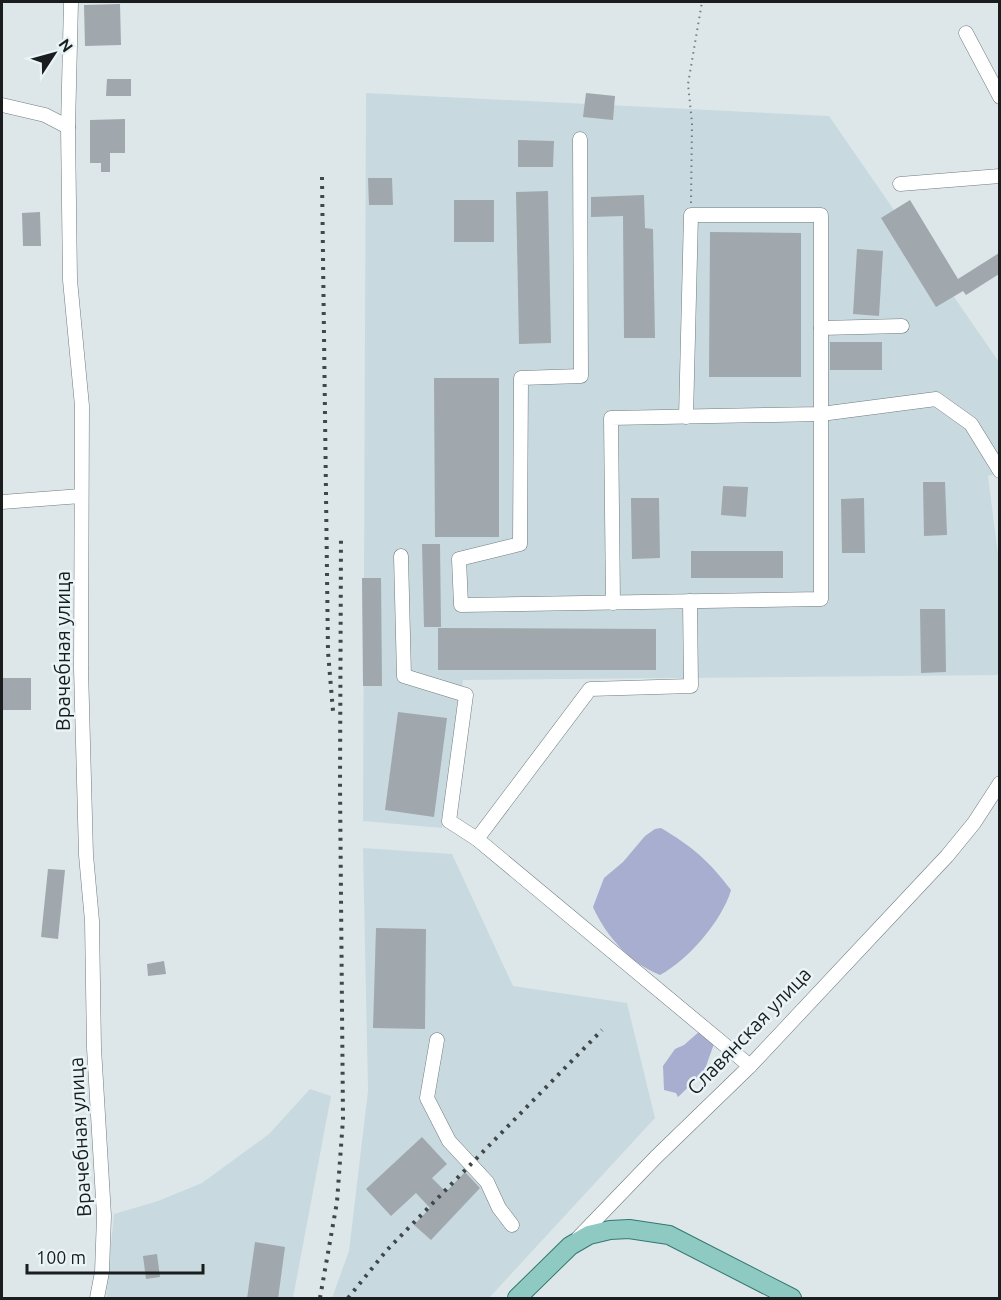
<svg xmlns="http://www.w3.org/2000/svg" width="1001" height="1300" viewBox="0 0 1001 1300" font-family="Ubuntu,sans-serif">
	<rect width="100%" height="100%" fill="#dde7ea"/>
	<g fill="#c8dadf">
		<polygon points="366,93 829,116 999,362 999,473 988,476 1000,570 999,675 463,680 442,828 363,821"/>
		<polygon points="363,848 452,854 513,986 627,1003 655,1118 489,1298 332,1298 349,1251 368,1091"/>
		<polygon points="310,1089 331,1096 293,1298 106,1298 114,1214 158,1201 202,1183 269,1134"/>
	</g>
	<g fill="#a7aecf">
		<path d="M661,828c32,19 48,33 70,62 -9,31 -43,70 -71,85 -30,-12 -54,-39 -67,-68l11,-29 19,-16 22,-26 10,-7z"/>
		<polygon points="700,1031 716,1038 704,1072 678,1097 676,1093 664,1090 663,1066 675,1049 684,1045"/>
	</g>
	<g fill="#a0a7ad">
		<polygon points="120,4 121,45 85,46 84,5"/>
		<polygon points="107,79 131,79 131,96 106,96"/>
		<polygon points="586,93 615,96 613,120 583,117"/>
		<polygon points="125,119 125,153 110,153 110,172 101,172 101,163 90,163 90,120"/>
		<polygon points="518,140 554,141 553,167 518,167"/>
		<polygon points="368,178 392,178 393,205 369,205"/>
		<polygon points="548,191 551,343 519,344 516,192"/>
		<polygon points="644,195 645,228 653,229 655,338 624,338 623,216 591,217 591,197"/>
		<rect x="454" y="200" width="40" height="42"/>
		<polygon points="910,200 958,279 999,253 999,274 966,295 963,291 936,307 881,218"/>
		<polygon points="40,212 41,246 23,246 22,213"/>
		<polygon points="710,232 801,233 801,377 709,377"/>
		<polygon points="857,249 883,251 879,316 853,314"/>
		<rect x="830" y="342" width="52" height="28"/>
		<polygon points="434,378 499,378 499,537 435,537"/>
		<polygon points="923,482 945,482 947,535 924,536"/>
		<polygon points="723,486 748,487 746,517 721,515"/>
		<polygon points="631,498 659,498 660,558 632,559"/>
		<polygon points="864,498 865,553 842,553 841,499"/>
		<polygon points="422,544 440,544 441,627 424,627"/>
		<rect x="691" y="551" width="92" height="27"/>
		<polygon points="362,578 381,578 382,686 363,686"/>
		<polygon points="920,609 945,609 946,672 921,673"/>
		<polygon points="438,628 656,629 656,670 438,670"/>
		<rect x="2" y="678" width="29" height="32"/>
		<polygon points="398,712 447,718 434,817 385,810"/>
		<polygon points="48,869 65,870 58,939 41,937"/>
		<polygon points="376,928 426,929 425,1029 373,1028"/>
		<polygon points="164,961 166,974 148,976 147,964"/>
		<polygon points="422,1137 447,1164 432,1178 446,1192 465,1172 480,1188 431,1240 414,1225 430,1208 416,1193 391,1216 366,1189"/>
		<polygon points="255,1242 285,1247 278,1299 247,1299"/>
		<polygon points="157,1254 160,1277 146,1279 143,1256"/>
	</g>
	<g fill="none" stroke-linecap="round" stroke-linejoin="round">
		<defs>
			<g id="minor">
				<polyline points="71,2 68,127 70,280 82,406 81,668 86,855 92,921 94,1048 104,1216 102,1272 97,1298"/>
				<polyline points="966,33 1000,97"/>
				<polyline points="2,105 45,115 68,127"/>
				<polyline points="580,139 581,376 521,378 520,544 459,559 461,605 821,599 821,215 691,215 686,417"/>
				<polyline points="900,184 1000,176"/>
				<polyline points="821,328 902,326"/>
				<polyline points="2,502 81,496"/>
				<polyline points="401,556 404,676 466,695 449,821 477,839"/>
				<polyline points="690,601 691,686 590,689 477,839 750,1066"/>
				<polyline points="613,603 611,418 821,414 936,399 971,424 1000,471"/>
				<polyline points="437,1040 427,1098 449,1141 487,1182 499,1208 512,1225"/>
				<polyline points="578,1238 656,1157 750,1066 947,856 974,823 1000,783"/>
			</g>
			<polyline id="major" points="517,1298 570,1246 589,1235 610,1230 629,1229 669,1235 792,1298"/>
		</defs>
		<use href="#minor" stroke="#717b7d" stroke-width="15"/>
		<use href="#major" stroke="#34776f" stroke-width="20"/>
		<polyline stroke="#757c7d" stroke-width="2" stroke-dasharray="1.5 4.5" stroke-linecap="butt" points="691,203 692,123 688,84 702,2"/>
		<use href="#minor" stroke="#fff" stroke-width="14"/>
		<use href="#major" stroke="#8ecac2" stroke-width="18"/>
		<g stroke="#414748" stroke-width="4" stroke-dasharray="3 6" stroke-linecap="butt">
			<polyline points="322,177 328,652 333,711"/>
			<polyline points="320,1298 337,1202 343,1119 340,785 341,535"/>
			<polyline points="348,1298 387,1250 602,1030"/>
		</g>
	</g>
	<g text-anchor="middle" stroke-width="5" stroke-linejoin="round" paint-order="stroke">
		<g font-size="20" fill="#191d1e" stroke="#eaf4f7">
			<text transform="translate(63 651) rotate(-90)" y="7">Врачебная улица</text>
			<text transform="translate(749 1031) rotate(-46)" y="7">Славянская улица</text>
			<text transform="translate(80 1137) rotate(-93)" y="7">Врачебная улица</text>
		</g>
	</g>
	<rect width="1001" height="1300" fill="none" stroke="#191d1e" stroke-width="6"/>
	<g transform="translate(54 54) rotate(54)" stroke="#eaf4f7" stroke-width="4.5" paint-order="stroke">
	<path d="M0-4.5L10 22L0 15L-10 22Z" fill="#191d1e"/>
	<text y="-9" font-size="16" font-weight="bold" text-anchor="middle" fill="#191d1e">N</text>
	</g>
	<path d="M27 1264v9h176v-9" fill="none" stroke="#191d1e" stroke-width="3"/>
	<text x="36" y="1264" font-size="18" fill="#191d1e" stroke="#eaf4f7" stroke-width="4.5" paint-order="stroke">100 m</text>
</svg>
